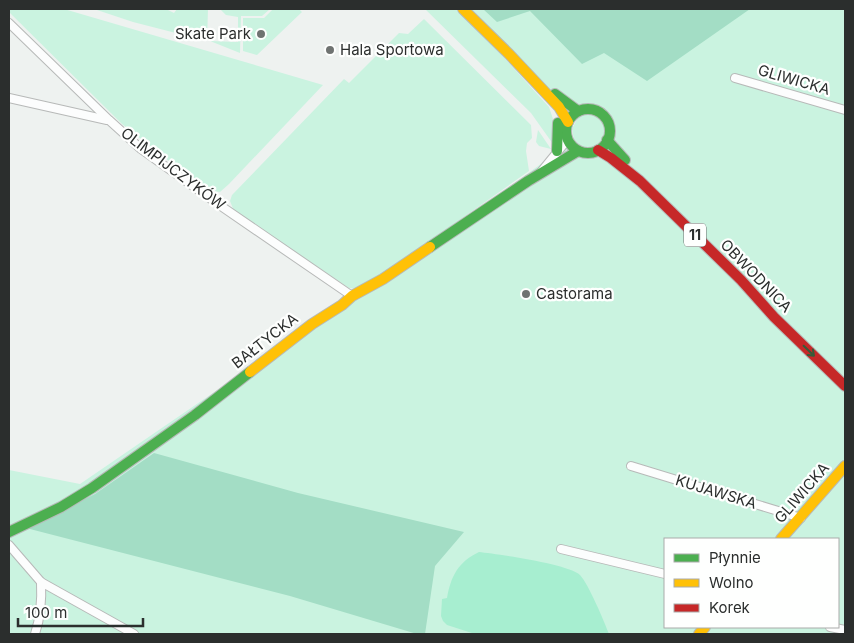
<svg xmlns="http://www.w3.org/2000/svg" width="854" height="643" viewBox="0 0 854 643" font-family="Inter,sans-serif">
	<rect width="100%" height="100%" fill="#eef2f0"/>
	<g fill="#caf3e0" fill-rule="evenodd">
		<polygon points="9,9 64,9 323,85 229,184 220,192 212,191 202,187 122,124 9,12"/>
		<polygon points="94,9 166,9 174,13 177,9 208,9 207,41 133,22"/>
		<polygon points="220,9 270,9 262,16 241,16 240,53 210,41 238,42 238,17 226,15"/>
		<polygon points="273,9 299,9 302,12 257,55 243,51 243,18 264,18"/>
		<polygon points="425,9 456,9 489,41 549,107 554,122 553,144 531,113"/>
		<path d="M463,9h382v625h-836v-164l71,14 352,-241 142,-103 -2,-11 5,-10zM665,539h173v88h-173z"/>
		<polygon points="424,19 531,125 532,138 527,143 526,151 529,171 366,286 360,289 349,288 234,211 230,201 232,195 344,79 349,83 399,33 408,34"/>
		<polygon points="538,130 551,149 539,146 536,142"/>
	</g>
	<g fill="#a3ddc5">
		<polygon points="483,9 750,9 647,81 604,53 582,64 530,11 497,22"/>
		<polygon points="154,453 298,493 464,532 435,566 425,634 417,634 290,596 26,528 95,494"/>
	</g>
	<path fill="#a7eed0" d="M479,552c18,2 90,12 101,23 9,10 24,46 29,59h-134l-28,-9 -4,-4 -2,-5 1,-17 5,-1c4,-22 11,-36 32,-46z"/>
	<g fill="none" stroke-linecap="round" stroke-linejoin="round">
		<defs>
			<g id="street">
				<polyline points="9,23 109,120 141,149 218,204 352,296"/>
				<polyline points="735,78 845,110"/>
				<polyline points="9,98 107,120"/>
				<polyline points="541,172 568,139"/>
				<polyline points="631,466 801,518"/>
				<polyline points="9,545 41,582 134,634"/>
				<polyline points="561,549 665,574"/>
				<polyline points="830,627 845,630"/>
				<path d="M35,634c6,-18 7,-33 6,-52"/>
			</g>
			<g id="fast">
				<polyline points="555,94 578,111"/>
				<circle cx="588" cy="131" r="22"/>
				<polyline points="607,140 625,160"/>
				<polyline points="557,151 558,123"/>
				<polyline points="430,247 528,181 578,151"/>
				<polyline points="9,532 61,507 92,488 195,415 250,372"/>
			</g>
			<g id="slow">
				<polyline points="463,9 509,54 559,107 568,122"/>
				<polyline points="250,372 312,324 342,305 352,296 383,279 430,247"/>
				<polyline points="781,539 845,466"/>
				<polyline points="699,634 705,627"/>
			</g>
			<polyline id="jam" points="598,150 611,158 640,181 741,280 774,317 845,386"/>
		</defs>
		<use href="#street" stroke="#b7b9b8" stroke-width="10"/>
		<use href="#fast" stroke="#b7b9b8" stroke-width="12"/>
		<use href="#slow" stroke="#b7b9b8" stroke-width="12"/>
		<use href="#jam" stroke="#b7b9b8" stroke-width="12"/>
		<use href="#street" stroke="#fcfdfd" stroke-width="8"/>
		<use href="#fast" stroke="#4caf50" stroke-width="10"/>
		<use href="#slow" stroke="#ffc107" stroke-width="10"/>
		<use href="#jam" stroke="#c62828" stroke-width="10"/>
	</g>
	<defs><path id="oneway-shaft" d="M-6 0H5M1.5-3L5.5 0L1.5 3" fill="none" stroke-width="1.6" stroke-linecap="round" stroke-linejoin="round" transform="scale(1.25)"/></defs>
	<use stroke="#375b39" href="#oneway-shaft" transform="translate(809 351) rotate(44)"/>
	<g fill="#6f7371" stroke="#fefffe" stroke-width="2">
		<circle cx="261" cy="34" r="5"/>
		<circle cx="330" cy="50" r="5"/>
		<circle cx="526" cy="294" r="5"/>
	</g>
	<g text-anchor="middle" stroke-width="4.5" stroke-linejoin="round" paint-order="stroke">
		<rect fill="#fefffe" stroke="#6a6d6c" stroke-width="1" x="684" y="223.5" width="22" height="23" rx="4"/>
		<g font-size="14" font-weight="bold" fill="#2b2e2d">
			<text x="695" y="240">11</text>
		</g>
		<g font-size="15" fill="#2b2e2d" stroke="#fefffe" text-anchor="start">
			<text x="251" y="39" text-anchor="end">Skate Park</text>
			<text x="340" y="55">Hala Sportowa</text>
			<text x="536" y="299">Castorama</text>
		</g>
		<g font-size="15" fill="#2b2e2d" stroke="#fefffe">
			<text transform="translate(794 80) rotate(16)" y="5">GLIWICKA</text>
			<text transform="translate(173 169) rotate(37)" y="5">OLIMPIJCZYKÓW</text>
			<text transform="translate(756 276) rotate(46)" y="5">OBWODNICA</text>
			<text transform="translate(265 341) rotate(-38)" y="5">BAŁTYCKA</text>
			<text transform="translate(716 492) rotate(17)" y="5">KUJAWSKA</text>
			<text transform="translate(802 493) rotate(-49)" y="5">GLIWICKA</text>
		</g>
	</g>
	<rect width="854" height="643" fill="none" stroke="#2b2e2d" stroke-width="20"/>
	<rect x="664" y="538" width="175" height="90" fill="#fefffe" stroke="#aaabaa"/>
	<rect x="674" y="554" width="25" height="8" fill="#4caf50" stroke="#aaabaa"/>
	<text x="709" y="563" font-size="15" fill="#2b2e2d">Płynnie</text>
	<rect x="674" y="579" width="25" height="8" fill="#ffc107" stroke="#aaabaa"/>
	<text x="709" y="588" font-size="15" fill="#2b2e2d">Wolno</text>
	<rect x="674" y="604" width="25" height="8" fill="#c62828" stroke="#aaabaa"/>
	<text x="709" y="613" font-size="15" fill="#2b2e2d">Korek</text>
	<path d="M18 618v8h125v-8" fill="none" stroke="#2b2e2d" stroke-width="2.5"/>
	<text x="25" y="618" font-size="15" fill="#2b2e2d" stroke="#fefffe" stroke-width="4" paint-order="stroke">100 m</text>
</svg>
